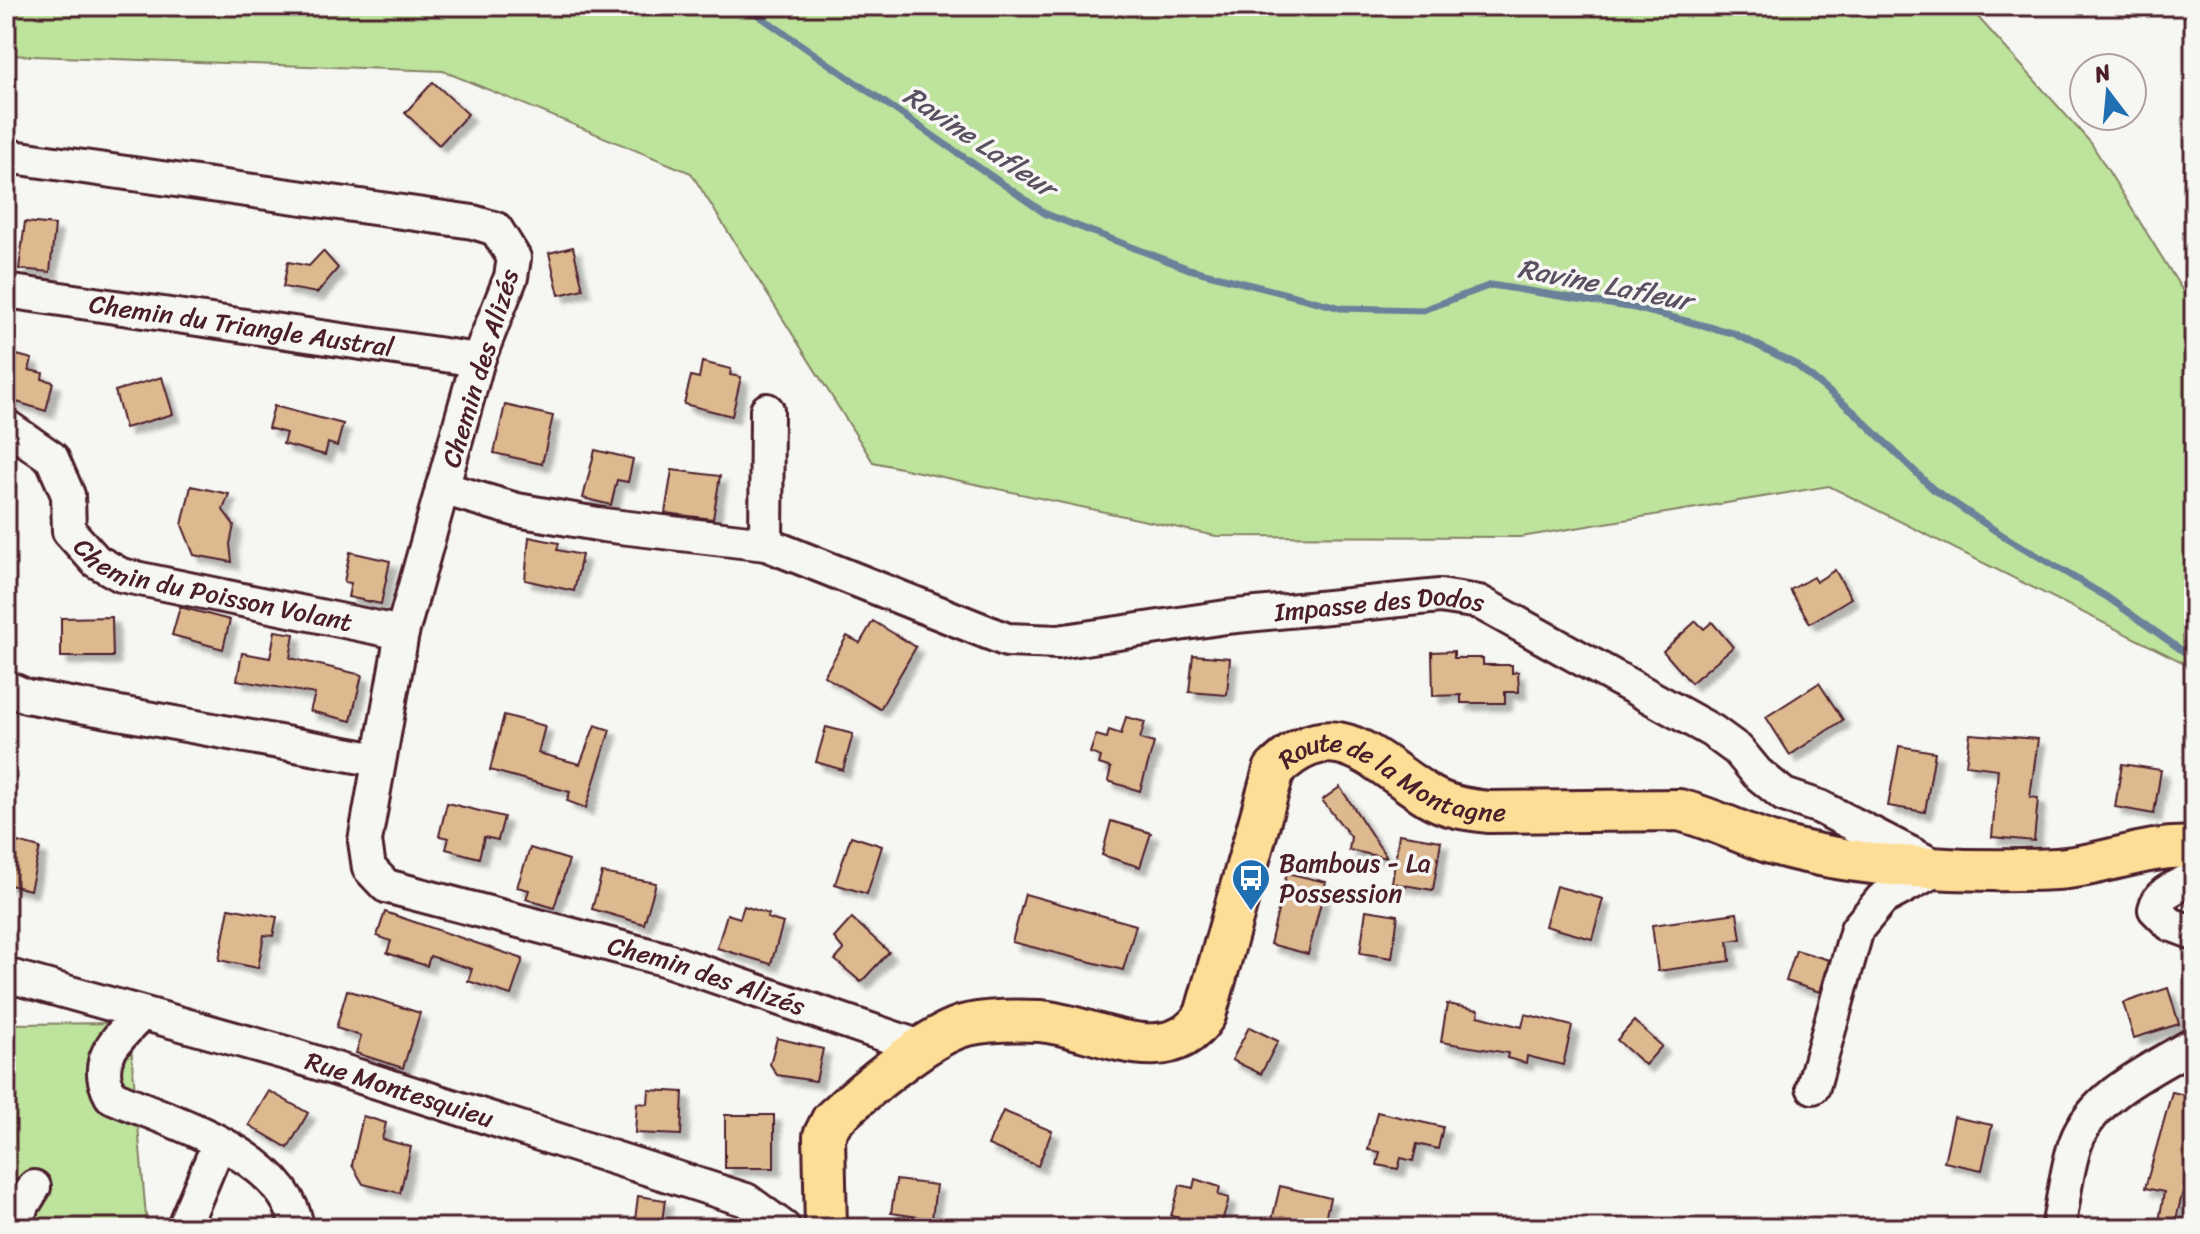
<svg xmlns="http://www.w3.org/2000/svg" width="2200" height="1234" viewBox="0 0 2200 1234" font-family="Sriracha,sans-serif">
	<defs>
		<filter id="shadow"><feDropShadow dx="7" dy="7" stdDeviation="2" flood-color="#0004"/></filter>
	</defs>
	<rect width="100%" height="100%" fill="#f6f6f2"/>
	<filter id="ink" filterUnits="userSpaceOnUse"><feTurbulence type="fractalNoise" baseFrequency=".0125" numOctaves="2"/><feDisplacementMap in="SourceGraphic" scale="16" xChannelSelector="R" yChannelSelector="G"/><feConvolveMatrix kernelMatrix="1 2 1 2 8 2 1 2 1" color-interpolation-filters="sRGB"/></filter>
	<g filter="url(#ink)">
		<g fill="#bee39d" stroke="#848164" stroke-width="2">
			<polygon points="6,6 1968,6 2091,143 2194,309 2194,668 1829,486 1521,537 1216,536 873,462 691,173 443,71 6,55"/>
			<polygon points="129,1023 147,1228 6,1228 6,1024"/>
		</g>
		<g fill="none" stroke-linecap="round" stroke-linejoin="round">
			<polyline stroke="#6b8199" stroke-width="7" points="745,6 1046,214 1189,269 1341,308 1423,310 1491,285 1635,308 1733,333 1795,364 1854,412 1933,489 2002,535 2107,597 2194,659"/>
		</g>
		<g fill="#deb88f" stroke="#4a1f2b" stroke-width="2" filter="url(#shadow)">
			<polygon points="433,82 468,114 439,145 405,113"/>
			<polygon points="25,222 55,225 50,272 19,269"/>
			<polygon points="573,247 583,289 559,295 549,253"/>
			<polygon points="323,251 338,268 317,293 283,287 288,262 309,266"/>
			<polygon points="6,352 32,359 29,370 43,373 42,379 53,382 46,411 7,399 10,384 6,383"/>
			<polygon points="702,362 731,369 730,375 741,377 732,416 684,404 691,376 699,378"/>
			<polygon points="162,377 173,414 125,428 115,391"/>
			<polygon points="505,405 553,416 542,464 494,453"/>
			<polygon points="274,406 343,424 337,446 328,443 325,455 283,444 286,433 268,428"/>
			<polygon points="595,450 633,459 628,482 617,480 611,505 583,498"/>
			<polygon points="672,470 720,476 713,519 665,513"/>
			<polygon points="191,486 229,494 223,510 234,525 230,544 232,562 194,555 182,525"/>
			<polygon points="529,537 559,543 557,550 582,555 574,591 525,580"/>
			<polygon points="350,552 390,561 381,604 348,597 351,583 344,582"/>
			<polygon points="1835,570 1851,598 1810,623 1790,590 1813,577 1816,582"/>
			<polygon points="180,607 230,620 223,649 172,635"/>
			<polygon points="112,617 113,657 61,657 61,618"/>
			<polygon points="873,621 916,647 880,709 824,676 847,636 860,643"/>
			<polygon points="1696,621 1704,629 1712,622 1733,647 1691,683 1663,651"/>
			<polygon points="275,631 294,634 290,658 362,675 351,721 310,711 315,694 237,680 242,653 270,658"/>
			<polygon points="1454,651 1454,658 1483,658 1483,665 1512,665 1512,673 1518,672 1519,692 1505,692 1505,703 1461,703 1461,695 1433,696 1432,652"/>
			<polygon points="1193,655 1230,658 1227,695 1189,692"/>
			<polygon points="1819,683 1843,720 1790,755 1766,717"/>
			<polygon points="504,715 545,726 538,753 580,764 595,725 610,730 586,808 567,801 570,792 490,770"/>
			<polygon points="1126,717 1145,722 1140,739 1154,743 1140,791 1108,781 1111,768 1099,764 1101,757 1090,753 1096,735 1107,738 1109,730 1121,734"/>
			<polygon points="826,727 853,734 843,770 816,762"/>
			<polygon points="1970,734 2038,739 2030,797 2038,798 2034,841 1992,837 1998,769 1966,765"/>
			<polygon points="1899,746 1935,752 1925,812 1888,806"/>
			<polygon points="2122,764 2161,770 2154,814 2115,807"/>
			<polygon points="1340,787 1387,858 1349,850 1351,837 1322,800"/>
			<polygon points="447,803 504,817 498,840 484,837 479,858 446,849 449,838 439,836"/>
			<polygon points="1111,821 1151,833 1140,867 1102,855"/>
			<polygon points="1399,834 1441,841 1433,890 1392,883"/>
			<polygon points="851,836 882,846 867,894 835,884"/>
			<polygon points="6,839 40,848 30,890 6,884"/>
			<polygon points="530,848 569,860 554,908 526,899 529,890 517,887"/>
			<polygon points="602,873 656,883 644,924 592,909"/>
			<polygon points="1287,873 1326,882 1308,954 1270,944"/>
			<polygon points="1556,886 1603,899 1592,939 1545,926"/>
			<polygon points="1025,894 1136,925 1123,970 1012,942"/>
			<polygon points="744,906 769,914 767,918 783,923 771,964 717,948 727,914 740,918"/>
			<polygon points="229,908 277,917 273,936 264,935 258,968 219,960"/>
			<polygon points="1366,910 1398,915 1392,958 1360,953"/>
			<polygon points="385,912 523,959 511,995 468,981 472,969 430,956 427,966 387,953 391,941 377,936"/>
			<polygon points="1737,913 1741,939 1728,941 1730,961 1658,971 1652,925"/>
			<polygon points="852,918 889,952 861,982 835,960 844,950 834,938"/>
			<polygon points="1796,950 1829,960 1820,992 1786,981"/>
			<polygon points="2168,988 2179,1024 2134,1038 2123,1003"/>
			<polygon points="347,990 420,1013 403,1068 356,1053 361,1036 336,1028"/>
			<polygon points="1447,1004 1479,1010 1478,1016 1522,1027 1525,1014 1572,1026 1563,1065 1527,1056 1526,1063 1507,1058 1508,1053 1441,1042"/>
			<polygon points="1634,1021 1662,1046 1645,1065 1617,1040"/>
			<polygon points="1249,1027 1278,1041 1261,1074 1232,1060"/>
			<polygon points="777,1038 823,1049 816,1081 777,1075 770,1064"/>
			<polygon points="649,1090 683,1092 681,1135 635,1133 637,1103 648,1104"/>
			<polygon points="269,1091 308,1113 288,1148 249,1125"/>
			<polygon points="2172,1092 2194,1097 2194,1144 2174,1228 2158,1228 2164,1192 2145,1188"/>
			<polygon points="1003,1111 1052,1131 1038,1166 988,1145"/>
			<polygon points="1377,1112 1443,1127 1438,1149 1417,1144 1413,1161 1401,1158 1398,1169 1377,1165 1380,1152 1368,1150"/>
			<rect x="725" y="1115" width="49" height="53"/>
			<polygon points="363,1116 386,1123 382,1139 411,1147 400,1193 363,1184 352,1165"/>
			<polygon points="1954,1117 1992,1125 1982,1170 1944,1162"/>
			<polygon points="1195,1179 1220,1187 1218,1195 1229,1198 1220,1228 1171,1216 1180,1185 1193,1188"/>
			<polygon points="896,1180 936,1185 932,1219 891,1213"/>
			<polygon points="1280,1186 1330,1198 1323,1228 1271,1224"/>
			<polygon points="638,1196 665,1200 661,1228 634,1228"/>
		</g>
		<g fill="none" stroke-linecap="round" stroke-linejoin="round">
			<defs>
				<g id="minor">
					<path id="s1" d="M6,156l467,66 23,7 18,29 -3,19 -33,83 -76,273 -37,208 4,27 17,18 278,73 259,89"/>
					<path id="s2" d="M6,291l472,69"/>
					<path id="s3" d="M6,426l46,32 16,37 1,36 27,30 25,14 281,58"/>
					<path id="s4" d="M442,488l75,22 86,15 163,19 241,96 51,2 168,-25 214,-21 39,6 233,129 26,19 19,23 27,22 36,12 109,56"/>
					<polyline points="766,544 767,410"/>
					<polyline points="6,687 26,696 378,760"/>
					<path d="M2194,878c-15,8 -35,13 -39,31l15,15 24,9"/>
					<path id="s5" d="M6,975l283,79 457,146 38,28"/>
					<path d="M141,1014c-24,25 -50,46 -30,82 59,26 176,58 186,132"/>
					<polyline points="1813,1087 1857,929 1882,899 1939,868"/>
					<polyline points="9,1228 34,1187"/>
					<polyline points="183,1228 219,1143"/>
					<path d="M2058,1228c6,-28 8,-59 18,-86 18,-48 77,-73 118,-98"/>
				</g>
				<g id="major">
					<path id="s6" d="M826,1228l-2,-92 8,-16c29,-27 98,-87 135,-95 22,-5 51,-5 73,-4 54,4 126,54 165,-6l69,-245c61,-61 101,-7 155,26 18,11 40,14 60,16l190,-2c32,8 61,23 92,33 82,25 199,30 285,26 46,-2 90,-25 138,-21"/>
				</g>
			</defs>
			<use href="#minor" stroke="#4a1f2b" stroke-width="38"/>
			<use href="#major" stroke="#4a1f2b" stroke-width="46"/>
			<use href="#minor" stroke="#f6f6f2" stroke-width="32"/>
			<use href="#major" stroke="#fede96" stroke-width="40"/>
		</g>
	</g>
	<defs>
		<symbol id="bus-pin" viewBox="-11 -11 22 30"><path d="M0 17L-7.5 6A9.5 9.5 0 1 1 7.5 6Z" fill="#1f6fb2" stroke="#f6f6f2"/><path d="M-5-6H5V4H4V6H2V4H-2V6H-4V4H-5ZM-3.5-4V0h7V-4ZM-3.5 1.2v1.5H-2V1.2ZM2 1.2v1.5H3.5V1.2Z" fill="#fff"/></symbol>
	</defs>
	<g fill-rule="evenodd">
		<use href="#bus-pin" x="1229" y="856" width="44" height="60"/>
	</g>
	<g text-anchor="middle" stroke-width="7" stroke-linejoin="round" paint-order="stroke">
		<g font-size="26" fill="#4a1f2b" stroke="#f6f6f2">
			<text dy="9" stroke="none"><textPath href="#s2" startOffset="238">Chemin du Triangle Austral</textPath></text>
			<text transform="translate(480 368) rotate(-73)" y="9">Chemin des Alizés</text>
			<text dy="9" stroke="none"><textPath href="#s3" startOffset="292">Chemin du Poisson Volant</textPath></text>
			<text dy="9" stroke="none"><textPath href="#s4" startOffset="964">Impasse des Dodos</textPath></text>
			<text dy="9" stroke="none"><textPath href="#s6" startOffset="916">Route de la Montagne</textPath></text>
			<text dy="9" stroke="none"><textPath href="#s1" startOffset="1518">Chemin des Alizés</textPath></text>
			<text dy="9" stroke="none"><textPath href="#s5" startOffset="410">Rue Montesquieu</textPath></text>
		</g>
		<g font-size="26" fill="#4a1f2b" stroke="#f6f6f2" text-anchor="start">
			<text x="1279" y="872">Bambous - La<tspan x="1279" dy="30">Possession</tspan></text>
		</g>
		<g font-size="28" font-style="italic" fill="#5a5062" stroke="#f6f6f2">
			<text transform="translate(980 141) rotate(34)" y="10">Ravine Lafleur</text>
			<text transform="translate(1605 284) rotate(11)" y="10">Ravine Lafleur</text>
		</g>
	</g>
	<rect width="2200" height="1234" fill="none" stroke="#f6f6f2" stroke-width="32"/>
	<rect x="16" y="16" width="2168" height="1202" fill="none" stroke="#4a1f2b" stroke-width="3" filter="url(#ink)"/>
	<g transform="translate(2108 92) rotate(344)"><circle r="38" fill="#f6f6f2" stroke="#b1a0a2" stroke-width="2"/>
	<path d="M0-6L14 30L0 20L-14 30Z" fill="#1f6fb2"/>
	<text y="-12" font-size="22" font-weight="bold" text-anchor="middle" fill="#4a1f2b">N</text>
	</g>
</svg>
